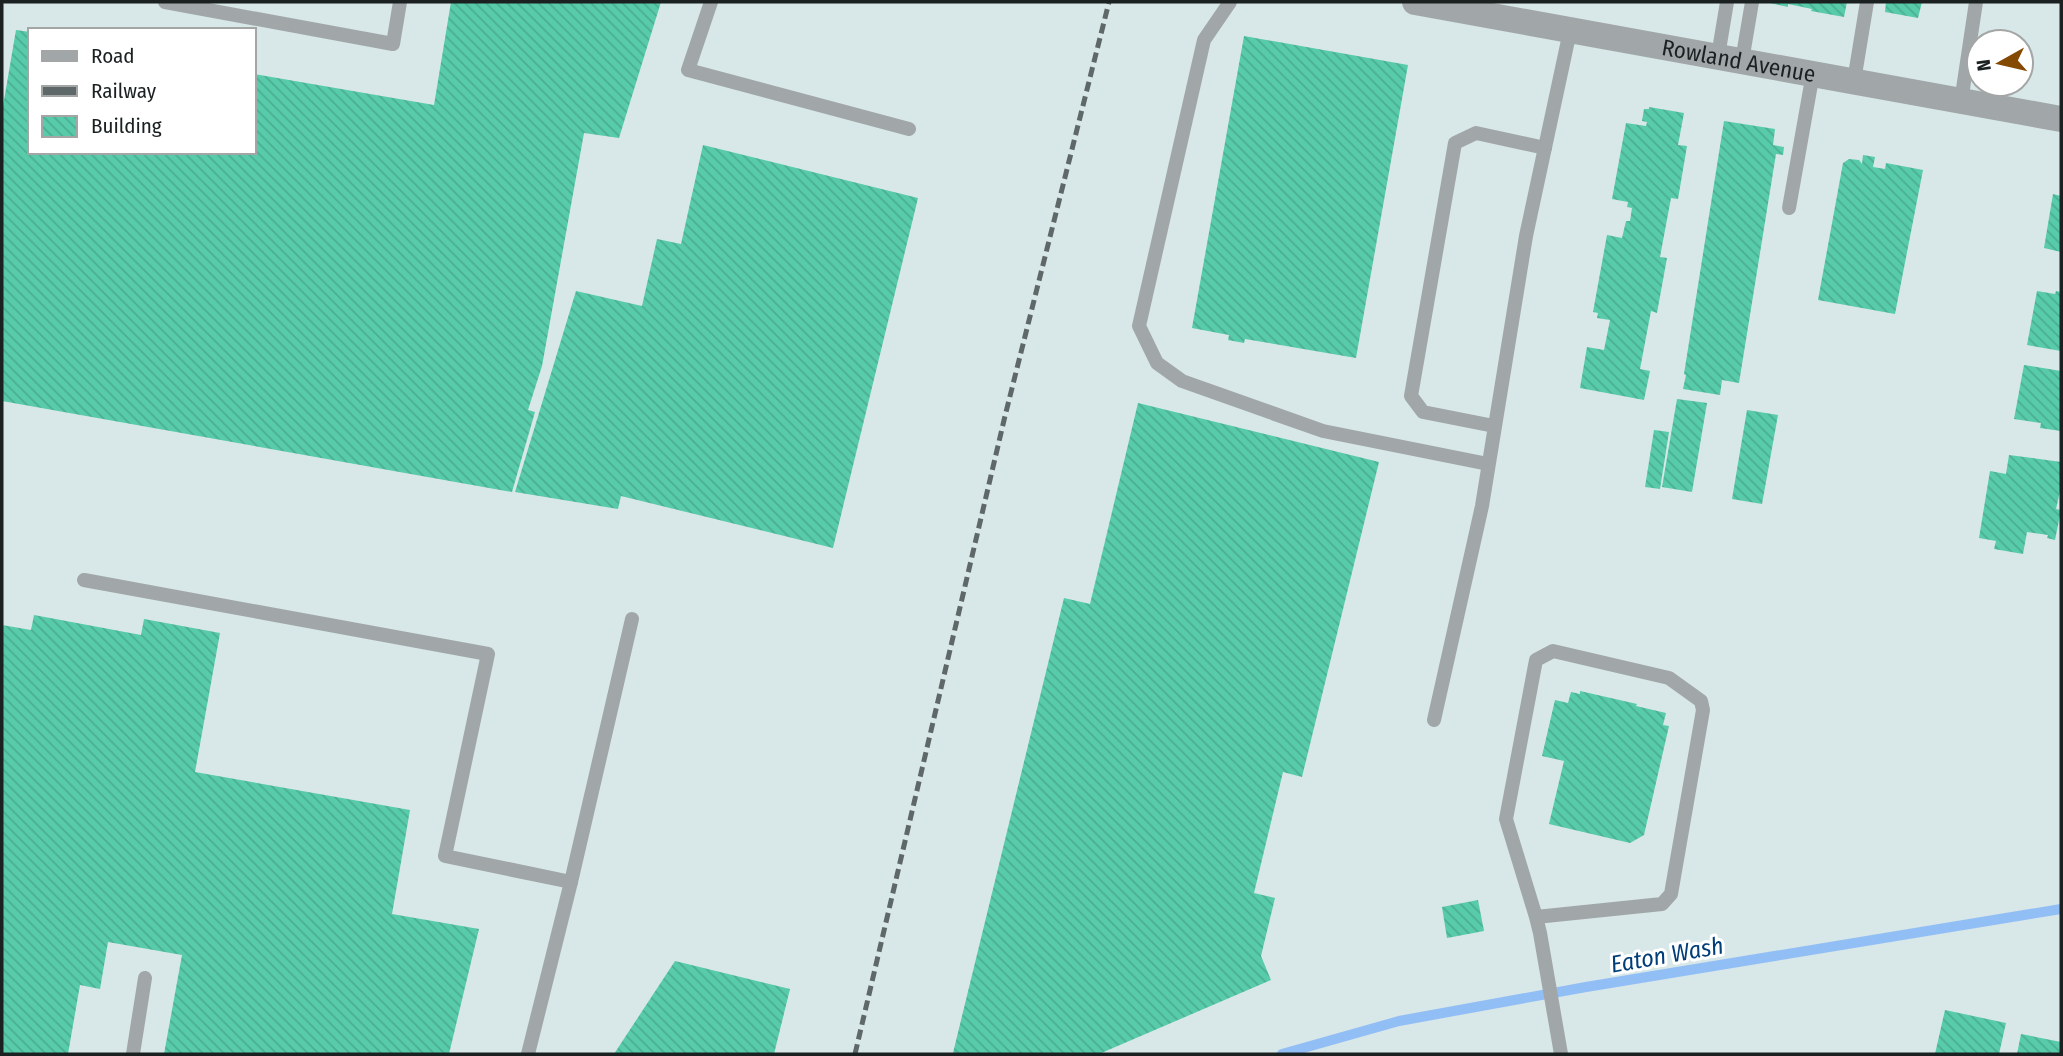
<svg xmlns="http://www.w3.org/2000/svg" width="2063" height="1056" viewBox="0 0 2063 1056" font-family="'Fira Sans Condensed',sans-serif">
	<defs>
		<pattern id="building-back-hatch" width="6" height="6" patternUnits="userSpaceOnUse" patternTransform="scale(1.75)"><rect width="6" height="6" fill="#57cbaa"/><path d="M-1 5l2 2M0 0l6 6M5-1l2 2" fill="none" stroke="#4bae92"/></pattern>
	</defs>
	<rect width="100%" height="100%" fill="#d8e7e8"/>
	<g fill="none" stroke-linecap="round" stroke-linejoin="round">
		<polyline stroke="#92bef6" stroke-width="10" points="1282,1054 1399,1021 1586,987 2061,909"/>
	</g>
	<g fill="url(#building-back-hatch)">
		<polygon points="451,2 661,2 619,138 584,133 542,366 528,410 535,412 512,492 2,401 2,112 16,30 30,32 30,152 254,152 254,74 434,105"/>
		<polygon points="1765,2 1847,2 1844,17 1811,11 1812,9 1788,4 1788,7"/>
		<polygon points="1886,2 1922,2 1918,18 1885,12"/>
		<polygon points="1244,36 1408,65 1356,358 1245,339 1244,343 1228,340 1229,335 1192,328"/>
		<polygon points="1649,107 1684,113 1678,145 1687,146 1678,199 1671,198 1660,257 1667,258 1657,313 1651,311 1640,369 1650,371 1644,400 1580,388 1587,347 1604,350 1610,320 1597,318 1598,313 1593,312 1607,235 1622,238 1626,221 1630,221 1632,208 1627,207 1628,202 1612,199 1626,123 1646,126 1647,122 1642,121 1644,109 1649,109"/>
		<polygon points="1724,121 1775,129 1773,145 1784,147 1783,155 1776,154 1739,383 1722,380 1720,395 1683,389 1686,375 1684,374"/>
		<polygon points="703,145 918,198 833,548 621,496 618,509 515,492 576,291 642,306 657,239 681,244"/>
		<polygon points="1863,155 1875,157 1873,167 1885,169 1886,163 1923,170 1895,314 1818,300 1843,163 1849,159 1859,160 1862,164"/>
		<polygon points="2053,194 2061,196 2061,252 2044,248"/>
		<polygon points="2037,291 2055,294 2056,291 2061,292 2061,351 2027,345"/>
		<polygon points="2024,365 2061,371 2061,431 2040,428 2041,423 2014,419"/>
		<polygon points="1677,399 1707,403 1692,492 1662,487"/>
		<polygon points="1138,403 1379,462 1302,777 1283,772 1254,893 1275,898 1261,956 1271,980 1099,1054 953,1053 1064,598 1090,604"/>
		<polygon points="1747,410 1778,415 1762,504 1732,499"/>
		<polygon points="1654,430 1669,432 1660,489 1645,487"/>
		<polygon points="2009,455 2061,462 2061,487 2056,509 2061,510 2055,540 2047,538 2048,535 2027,532 2023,554 1994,549 1996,541 1979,538 1990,471 2006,474"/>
		<polygon points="34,615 141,635 144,619 220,633 195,772 410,810 392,914 479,929 449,1054 164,1054 182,955 108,942 100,989 80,985 68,1054 2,1054 2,625 31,630"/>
		<polygon points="1580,691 1637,704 1636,706 1666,713 1663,725 1669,726 1644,835 1630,843 1549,824 1564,761 1542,756 1555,700 1568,703 1571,692 1580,694"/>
		<polygon points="1478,900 1484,931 1447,938 1442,907"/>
		<polygon points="675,961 790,989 774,1054 614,1054"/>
		<polygon points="1945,1010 2006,1023 1999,1054 1935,1054"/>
		<polygon points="2021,1034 2061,1042 2061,1054 2017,1054"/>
	</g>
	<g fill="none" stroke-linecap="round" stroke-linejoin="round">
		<g stroke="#a1a7a9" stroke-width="14">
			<polyline points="165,2 393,44 400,2"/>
			<polyline points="711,2 688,70 909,129"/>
			<polyline points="1230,2 1204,40 1139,326 1157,363 1182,381 1323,431 1488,464"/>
			<polyline points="1718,56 1727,2"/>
			<polyline points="1742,61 1752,2"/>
			<polyline points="1854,81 1867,2"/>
			<polyline points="1961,102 1976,2"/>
			<polyline points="1789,208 1813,73"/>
			<polyline points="1494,426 1423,412 1411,396 1455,143 1476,133 1545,148"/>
			<polyline points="84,580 488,654 445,856 571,882"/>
			<polyline points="1434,720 1482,506 1526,236 1570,31"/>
			<polyline points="1536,917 1506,819 1536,660 1553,651 1669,678 1701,701 1703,710 1671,894 1662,904 1536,917 1540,933 1561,1054"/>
			<polyline points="133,1054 145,978"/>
			<polyline points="528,1054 571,882 632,619"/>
		</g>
		<path stroke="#a1a7a9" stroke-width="26" id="s1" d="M1415,2l646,117"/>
		<polyline stroke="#5f6868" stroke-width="5" stroke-dasharray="10 5" stroke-linecap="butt" points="855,1054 1005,416 1109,2"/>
	</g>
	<g text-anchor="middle" stroke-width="6" stroke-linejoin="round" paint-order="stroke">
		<g font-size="23" fill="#1b2121" stroke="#fff">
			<text dy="8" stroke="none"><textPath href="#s1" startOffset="329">Rowland Avenue</textPath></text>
		</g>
		<g font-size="24" font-style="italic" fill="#013d79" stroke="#fff">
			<text transform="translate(1667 955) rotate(-10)" y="8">Eaton Wash</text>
		</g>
	</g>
	<rect width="2063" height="1056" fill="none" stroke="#1b2121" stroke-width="7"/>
	<rect x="28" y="28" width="228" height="126" fill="#ffffff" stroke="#a4a6a6" stroke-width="2"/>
	<rect x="42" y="51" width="35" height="10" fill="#a1a7a9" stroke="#a4a6a6" stroke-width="2"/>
	<text x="91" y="63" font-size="21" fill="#1b2121">Road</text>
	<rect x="42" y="86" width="35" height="10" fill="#5f6868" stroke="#a4a6a6" stroke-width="2"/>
	<text x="91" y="98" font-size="21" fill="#1b2121">Railway</text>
	<rect x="42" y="116" width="35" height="21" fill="url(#building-back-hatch)" stroke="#a4a6a6" stroke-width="2"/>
	<text x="91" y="133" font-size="21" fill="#1b2121">Building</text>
	<g transform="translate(2000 63) rotate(262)"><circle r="33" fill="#ffffff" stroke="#a4a6a6" stroke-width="2"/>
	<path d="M0-5L12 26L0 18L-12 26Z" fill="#854a02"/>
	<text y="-10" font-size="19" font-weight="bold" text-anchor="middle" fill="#1b2121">N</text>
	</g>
</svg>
